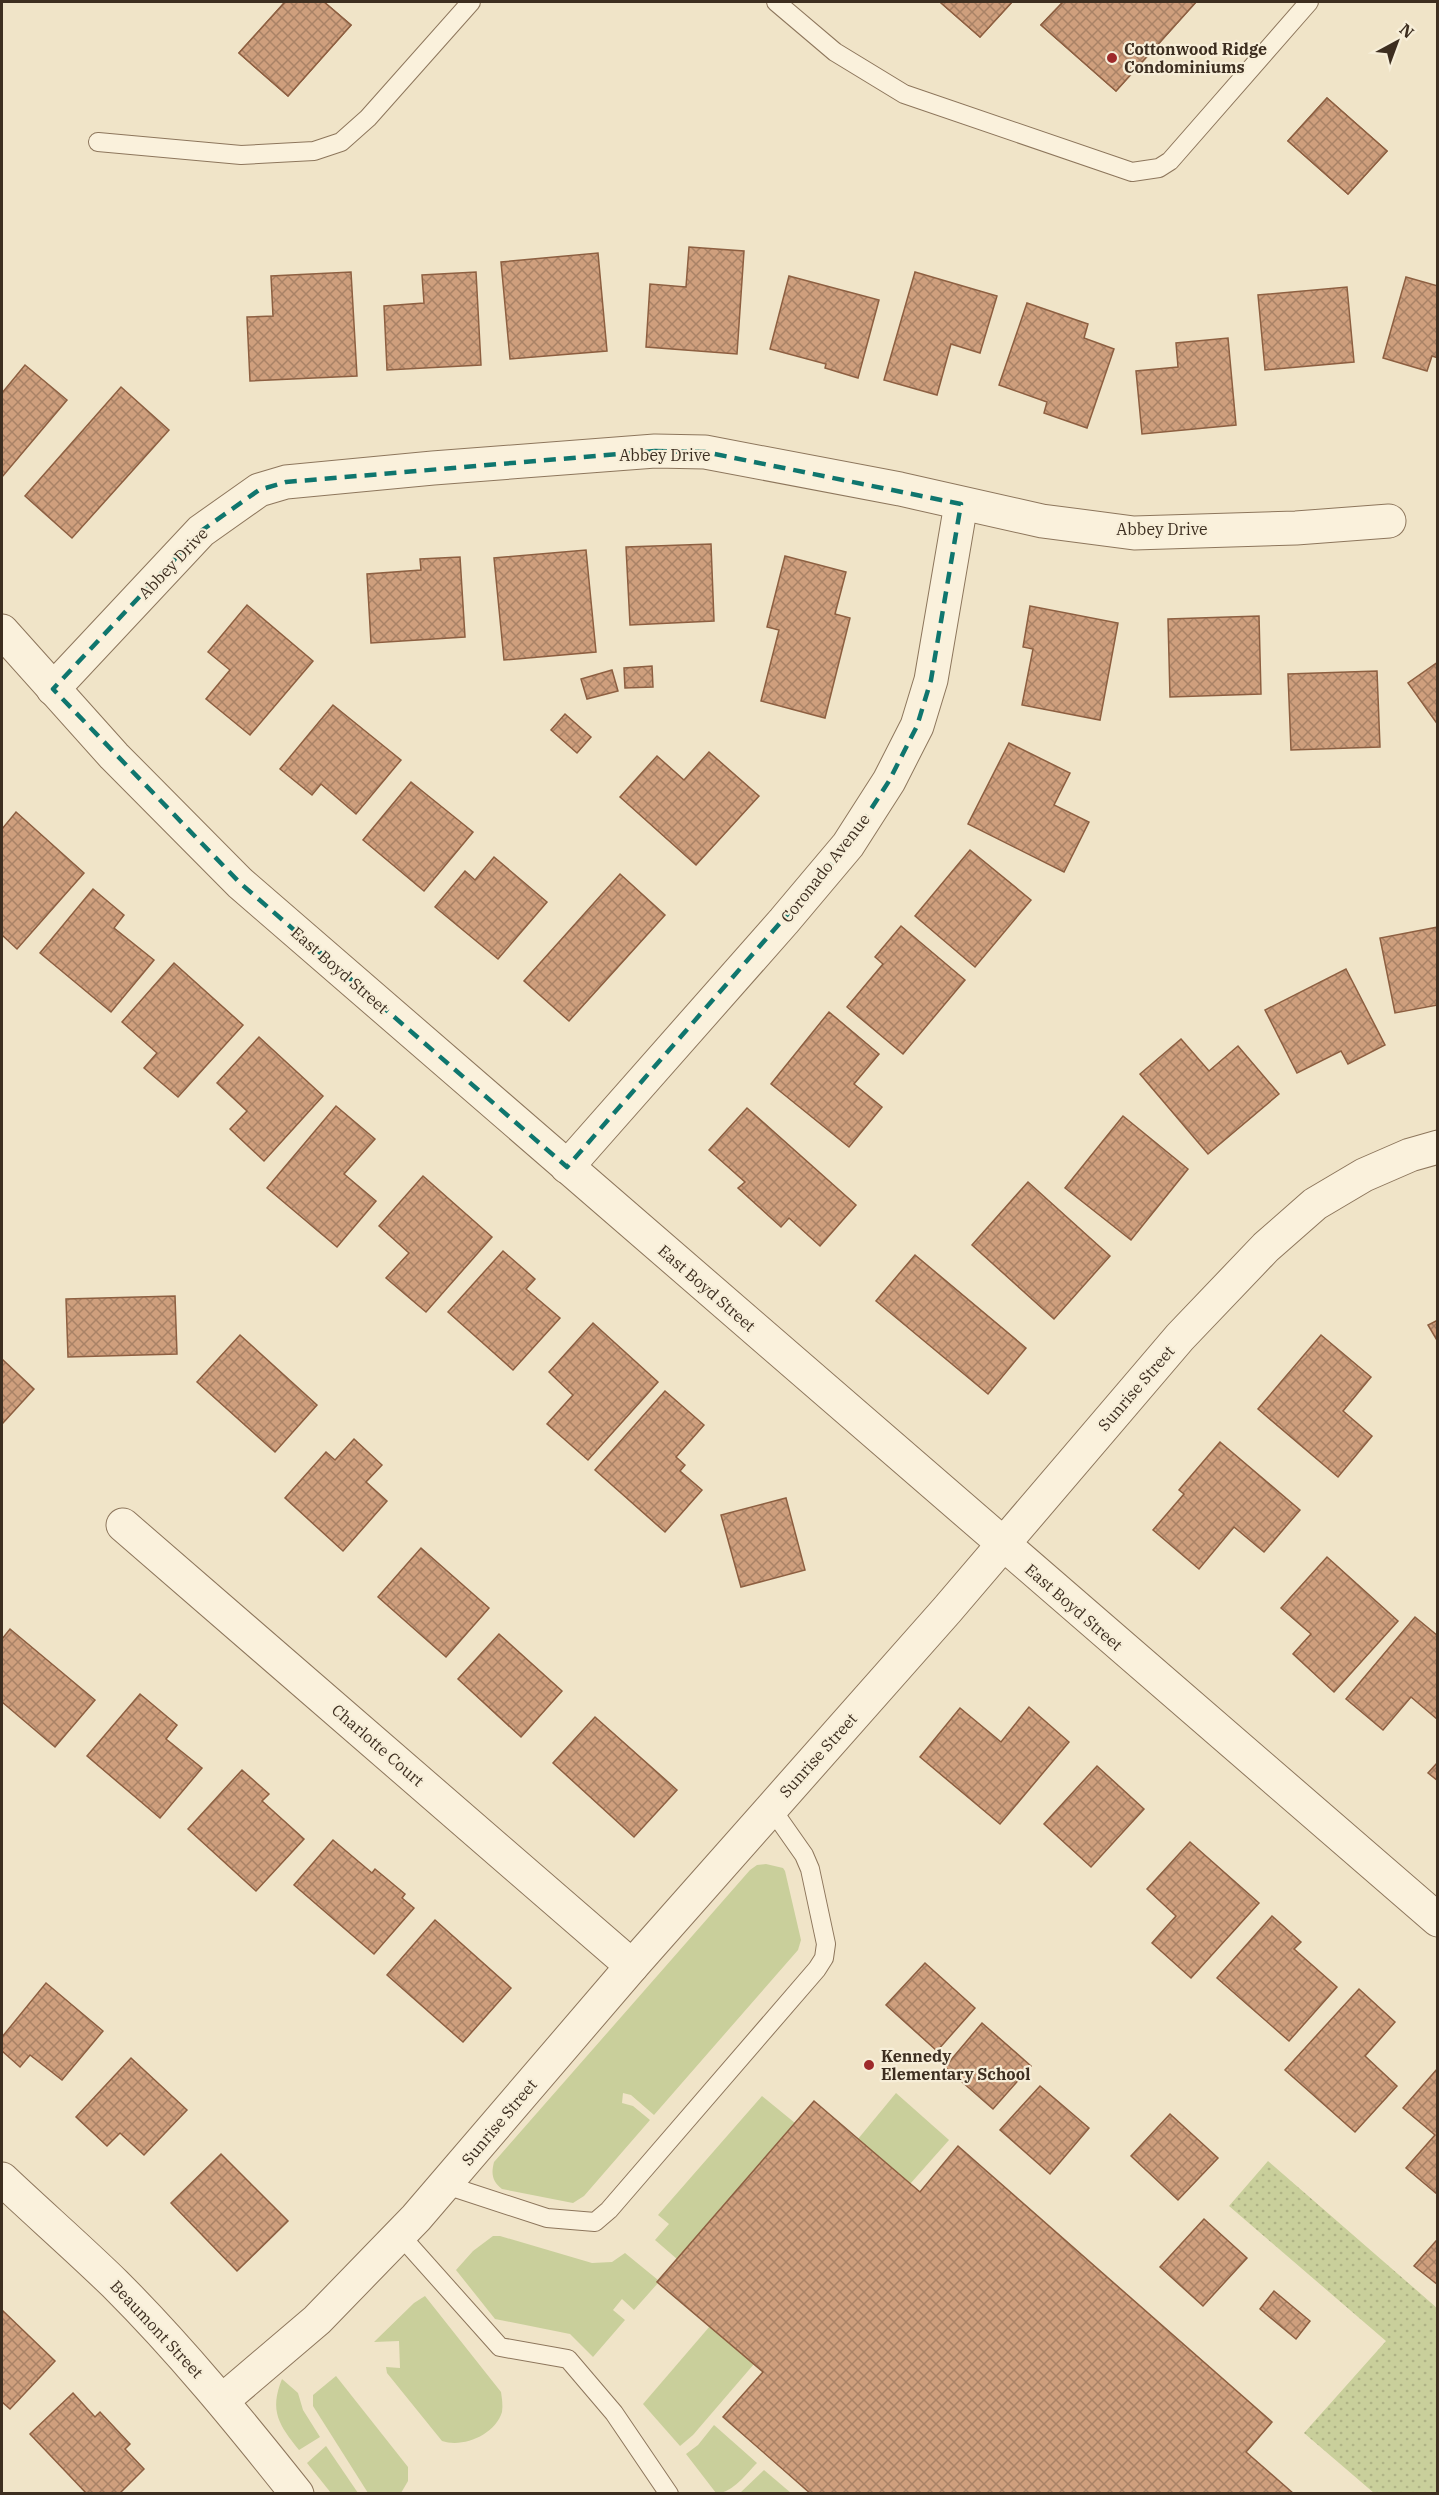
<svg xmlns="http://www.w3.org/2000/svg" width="1439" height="2495" viewBox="0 0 1439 2495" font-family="'IBM Plex Serif',serif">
	<defs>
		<pattern id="park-dots" width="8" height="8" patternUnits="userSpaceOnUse" patternTransform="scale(1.5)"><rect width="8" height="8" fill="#c9cf9b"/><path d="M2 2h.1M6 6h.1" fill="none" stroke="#aeb285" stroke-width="1.8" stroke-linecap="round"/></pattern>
		<pattern id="building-cross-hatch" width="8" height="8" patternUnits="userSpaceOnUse" patternTransform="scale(1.5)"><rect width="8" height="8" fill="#cf9f7d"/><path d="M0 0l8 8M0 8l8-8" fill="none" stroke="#a98266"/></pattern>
	</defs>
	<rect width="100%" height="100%" fill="#f0e4c8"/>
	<g fill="#c9cf9b">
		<path d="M766,1864l17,4 2,3 16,69 -3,10 -144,165 -23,-20 -8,-2 -1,10 11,3 17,14 -66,76 -11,7 -71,-14c-10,-8 -11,-15 -8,-27l256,-292 7,-5z"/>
		<polygon points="896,2093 949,2140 910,2184 858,2139"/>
		<polygon points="762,2096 795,2123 677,2259 655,2240 669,2224 658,2215"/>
		<polygon points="493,2236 500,2236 592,2263 612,2262 625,2253 658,2280 658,2283 634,2310 622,2299 613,2310 625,2320 593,2357 570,2334 495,2319 456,2270 473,2251"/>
		<path d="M425,2296l76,96c1,7 2,13 1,20 -7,23 -39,36 -60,29l-55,-68 -1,-6 14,1 -1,-27 -25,1 40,-39z"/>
		<polygon points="710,2326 754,2364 693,2435 680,2446 643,2404"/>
		<polygon points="336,2376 408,2467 408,2481 401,2493 368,2493 313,2406 313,2395"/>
		<path d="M282,2379l16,14 5,17 17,27 -21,13c-20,-25 -30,-39 -17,-71z"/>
		<path d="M714,2425l43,38c-11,11 -25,31 -41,30l-30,-39 12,-9z"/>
		<polygon points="326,2446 358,2493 331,2493 307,2463"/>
		<polygon points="764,2470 791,2493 740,2493"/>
	</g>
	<polygon fill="url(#park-dots)" points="1268,2161 1437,2308 1437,2493 1374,2493 1304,2433 1386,2341 1229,2206"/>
	<g fill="url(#building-cross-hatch)" stroke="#8d5f41" stroke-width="1.5">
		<polygon points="285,2 324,2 351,25 288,96 239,53"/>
		<polygon points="285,2 324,2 351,25 288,96 239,53"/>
		<polygon points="940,2 1012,2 980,37"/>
		<polygon points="940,2 1012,2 980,37"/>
		<polygon points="1063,2 1196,2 1116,91 1041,25"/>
		<polygon points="1063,2 1196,2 1116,91 1041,25"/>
		<polygon points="1327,98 1387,151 1348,194 1288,141"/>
		<polygon points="1327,98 1387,151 1348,194 1288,141"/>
		<polygon points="689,247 744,251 737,354 646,347 650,284 686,287"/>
		<polygon points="598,253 607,351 510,359 501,262"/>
		<polygon points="351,272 357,376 250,381 247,317 273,316 271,276"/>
		<polygon points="476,272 481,365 387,370 384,306 424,303 422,275"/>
		<polygon points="915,272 997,296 980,353 951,344 937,395 884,380"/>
		<polygon points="789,276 879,300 858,378 825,368 826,364 770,349"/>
		<polygon points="1406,277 1438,286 1438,358 1432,356 1427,371 1383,358"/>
		<polygon points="1347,287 1354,362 1265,370 1258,295"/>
		<polygon points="1027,303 1088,324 1084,338 1114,349 1087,428 1044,413 1047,402 999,385"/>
		<polygon points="1228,338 1236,425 1142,434 1136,371 1178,367 1176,343"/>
		<polygon points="25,365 67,400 2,477 2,393"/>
		<polygon points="121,387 169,430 72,538 25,496"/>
		<polygon points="711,544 714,621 630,625 626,547"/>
		<polygon points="586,550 596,652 504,660 494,558"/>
		<polygon points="785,556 846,572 835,614 850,618 825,718 761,701 779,630 767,627"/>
		<polygon points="460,557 465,637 371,643 367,574 421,570 420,559"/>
		<polygon points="247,605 313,661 250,735 206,699 230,670 208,652"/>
		<polygon points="1030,606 1118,623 1100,720 1022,705 1033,649 1023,647"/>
		<polygon points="1259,616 1261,694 1170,697 1168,619"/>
		<polygon points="1438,662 1438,725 1408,683"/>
		<polygon points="652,666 653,687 625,688 624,668"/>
		<polygon points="612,670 618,691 587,699 581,679"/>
		<polygon points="1377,671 1380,747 1291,750 1288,674"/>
		<polygon points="333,705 401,760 356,814 321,784 312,795 280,769"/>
		<polygon points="565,714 591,737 577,753 551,730"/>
		<polygon points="1009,743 1070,773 1054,805 1089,822 1064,872 968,824"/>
		<polygon points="709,752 759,796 696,865 620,797 657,756 684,780"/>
		<polygon points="411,782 473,832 424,891 363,840"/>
		<polygon points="16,812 84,873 17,949 2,935 2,829"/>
		<polygon points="970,850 1031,900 975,967 915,916"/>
		<polygon points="494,857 547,902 498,959 435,907 465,871 475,880"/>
		<polygon points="620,874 665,915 569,1021 524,981"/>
		<polygon points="93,889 124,915 114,928 154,960 111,1012 40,953"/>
		<polygon points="901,926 965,980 903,1054 847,1007 883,964 875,957"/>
		<polygon points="1438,927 1438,1005 1395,1013 1380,938"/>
		<polygon points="174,963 243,1025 178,1097 144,1068 157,1053 122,1022"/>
		<polygon points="1346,969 1385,1045 1348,1064 1341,1051 1297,1073 1265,1010"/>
		<polygon points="829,1012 879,1054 854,1084 882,1107 849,1147 771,1084"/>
		<polygon points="259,1037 323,1096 264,1161 230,1129 247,1111 217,1083"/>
		<polygon points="1181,1039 1209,1071 1238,1046 1279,1094 1208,1154 1140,1074"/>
		<polygon points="336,1106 375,1139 344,1174 376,1201 337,1247 267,1188"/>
		<polygon points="747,1108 856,1205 820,1246 789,1218 781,1227 738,1188 745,1182 709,1150"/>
		<polygon points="1123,1116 1188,1169 1131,1240 1065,1188"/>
		<polygon points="423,1176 492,1237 426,1312 386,1278 409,1253 379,1226"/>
		<polygon points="1028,1182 1110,1256 1054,1319 972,1245"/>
		<polygon points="503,1251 535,1279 526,1289 560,1318 513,1370 448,1312"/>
		<polygon points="915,1255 1026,1348 988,1394 876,1301"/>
		<polygon points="175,1296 177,1354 68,1357 66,1299"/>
		<polygon points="1438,1320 1438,1342 1428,1325"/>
		<polygon points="593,1323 658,1382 588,1460 547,1424 573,1395 549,1372"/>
		<polygon points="240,1335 317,1405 275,1452 197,1382"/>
		<polygon points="1321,1335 1371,1377 1343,1411 1372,1436 1338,1477 1258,1409"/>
		<polygon points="2,1359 34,1389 2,1424"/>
		<polygon points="665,1391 704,1425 676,1457 685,1465 680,1471 702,1490 665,1532 595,1470"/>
		<polygon points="354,1439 382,1465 366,1482 387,1501 343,1551 285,1498 326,1452 335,1460"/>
		<polygon points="1220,1442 1300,1510 1264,1552 1234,1527 1199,1569 1153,1530 1184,1494 1179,1490"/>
		<polygon points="786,1498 805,1570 741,1587 721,1515"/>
		<polygon points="421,1548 489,1608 446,1657 378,1597"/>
		<polygon points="1327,1557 1398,1621 1334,1692 1293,1654 1311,1634 1281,1608"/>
		<polygon points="1415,1617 1438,1636 1438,1720 1411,1697 1383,1730 1346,1699"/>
		<polygon points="10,1629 95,1700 55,1747 2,1702 2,1639"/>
		<polygon points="499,1634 562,1691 521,1737 458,1679"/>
		<polygon points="140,1694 177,1725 166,1739 202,1768 160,1818 87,1756"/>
		<polygon points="1029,1707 1069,1742 1000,1824 920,1757 960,1708 1001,1742"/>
		<polygon points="595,1717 677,1790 634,1837 553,1763"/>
		<polygon points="1438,1762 1438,1781 1428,1773"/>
		<polygon points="1097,1766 1144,1809 1091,1867 1044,1824"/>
		<polygon points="242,1770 269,1794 262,1801 304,1839 256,1891 188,1829"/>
		<polygon points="333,1840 372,1873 375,1869 405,1894 402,1898 414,1908 374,1954 294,1885"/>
		<polygon points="1190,1842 1259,1903 1191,1978 1152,1943 1176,1916 1147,1889"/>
		<polygon points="1272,1916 1301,1942 1294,1949 1337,1987 1289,2041 1217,1978"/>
		<polygon points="435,1920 511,1988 463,2042 387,1975"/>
		<polygon points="925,1963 975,2008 937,2051 886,2005"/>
		<polygon points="46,1983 103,2031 62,2080 30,2055 20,2067 2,2051 2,2037"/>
		<polygon points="1359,1989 1395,2022 1365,2056 1397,2086 1355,2132 1285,2070"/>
		<polygon points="982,2023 1031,2066 993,2109 945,2067"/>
		<polygon points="131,2058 187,2110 144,2155 120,2133 107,2146 76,2117"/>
		<polygon points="1438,2068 1438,2195 1406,2168 1435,2135 1403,2108"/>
		<polygon points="1040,2086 1089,2128 1050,2174 1000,2130"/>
		<polygon points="814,2101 920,2192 958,2146 1272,2422 1246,2452 1294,2494 811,2494 723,2417 763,2372 657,2282"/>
		<polygon points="1170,2114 1218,2158 1178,2200 1131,2156"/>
		<polygon points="221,2154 288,2221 237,2271 171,2203"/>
		<polygon points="1204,2219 1247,2258 1203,2306 1160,2267"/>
		<polygon points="1436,2241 1438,2242 1438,2285 1414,2266"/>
		<polygon points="1274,2291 1310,2321 1296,2339 1260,2309"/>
		<polygon points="2,2310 55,2361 10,2409 2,2402"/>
		<polygon points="73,2393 95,2417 100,2412 130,2444 125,2449 144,2469 119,2494 87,2494 30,2434"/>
	</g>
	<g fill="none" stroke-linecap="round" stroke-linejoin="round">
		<defs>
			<g id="service">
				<polyline points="776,2 835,52 904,94 1132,172 1159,168 1170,161 1309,2"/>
				<polyline points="98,142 241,155 314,151 341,142 368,118 471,2"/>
				<polyline points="446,2185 547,2218 595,2222 609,2210 817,1969 824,1958 826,1944 810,1869 804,1855 771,1808"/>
				<polyline points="400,2235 500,2347 568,2359 614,2413 669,2494"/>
			</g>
			<g id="minor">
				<polyline points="2,631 114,756 240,883 1438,1920"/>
				<polyline points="53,689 201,531 259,490 286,482 433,468 655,451 705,452 900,489 1042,521 1134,533 1296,528 1389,521"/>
				<polyline points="567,1167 784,921 848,845 889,781 917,726 931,680 961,504"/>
				<polyline points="123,1525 632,1966"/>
				<path d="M2,2179c37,35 76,69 113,105 66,66 124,137 182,210"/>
				<polyline points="223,2400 317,2320 416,2218 632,1966 947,1610 1180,1337 1266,1247 1315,1204 1364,1175 1410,1155 1438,1147"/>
			</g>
		</defs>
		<use href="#service" stroke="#8d765c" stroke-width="20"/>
		<use href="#minor" stroke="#8d765c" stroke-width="35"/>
		<use href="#service" stroke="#faf1dc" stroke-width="18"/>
		<use href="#minor" stroke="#faf1dc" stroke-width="33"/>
	</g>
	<path fill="none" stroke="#0f766e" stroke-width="4.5" stroke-dasharray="12 8" stroke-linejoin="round" d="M655,451l50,1 256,52 -30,176 -14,46 -28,55 -41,64 -281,322 -327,-284 -187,-194 148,-158 58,-41 27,-8z"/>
	<g fill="#9e2a2b" stroke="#f7eed8" stroke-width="2">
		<circle cx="1112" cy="58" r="6"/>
		<circle cx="869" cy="2065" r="6"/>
	</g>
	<g text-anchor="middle" stroke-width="4.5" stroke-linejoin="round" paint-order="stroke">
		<g font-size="16" font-weight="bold" fill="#3d2e20" stroke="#f7eed8" text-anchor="start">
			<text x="1124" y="55">Cottonwood Ridge<tspan x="1124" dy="18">Condominiums</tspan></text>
			<text x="881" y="2062">Kennedy<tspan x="881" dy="18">Elementary School</tspan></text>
		</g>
		<g font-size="16" fill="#3d2e20" stroke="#f7eed8">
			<text x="665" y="461">Abbey Drive</text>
			<text x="1162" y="535">Abbey Drive</text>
			<text transform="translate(173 563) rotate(-46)" y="6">Abbey Drive</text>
			<text transform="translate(825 868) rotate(-52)" y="6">Coronado Avenue</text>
			<text transform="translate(340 970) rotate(41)" y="6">East Boyd Street</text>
			<text transform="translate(707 1288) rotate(41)" y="6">East Boyd Street</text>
			<text transform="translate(1136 1388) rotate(-49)" y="6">Sunrise Street</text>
			<text transform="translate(1074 1607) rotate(41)" y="6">East Boyd Street</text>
			<text transform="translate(378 1745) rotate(41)" y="6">Charlotte Court</text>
			<text transform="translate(818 1755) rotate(-48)" y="6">Sunrise Street</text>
			<text transform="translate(499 2122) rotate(-50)" y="6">Sunrise Street</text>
			<text transform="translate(157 2329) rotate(47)" y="6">Beaumont Street</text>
		</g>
	</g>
	<rect width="1439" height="2495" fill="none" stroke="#3d2e20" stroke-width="6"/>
	<g transform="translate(1397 42) rotate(41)" stroke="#f7eed8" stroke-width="4.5" paint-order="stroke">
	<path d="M0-4.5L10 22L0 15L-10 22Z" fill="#3d2e20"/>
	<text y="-9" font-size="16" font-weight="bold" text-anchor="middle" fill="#3d2e20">N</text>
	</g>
</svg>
